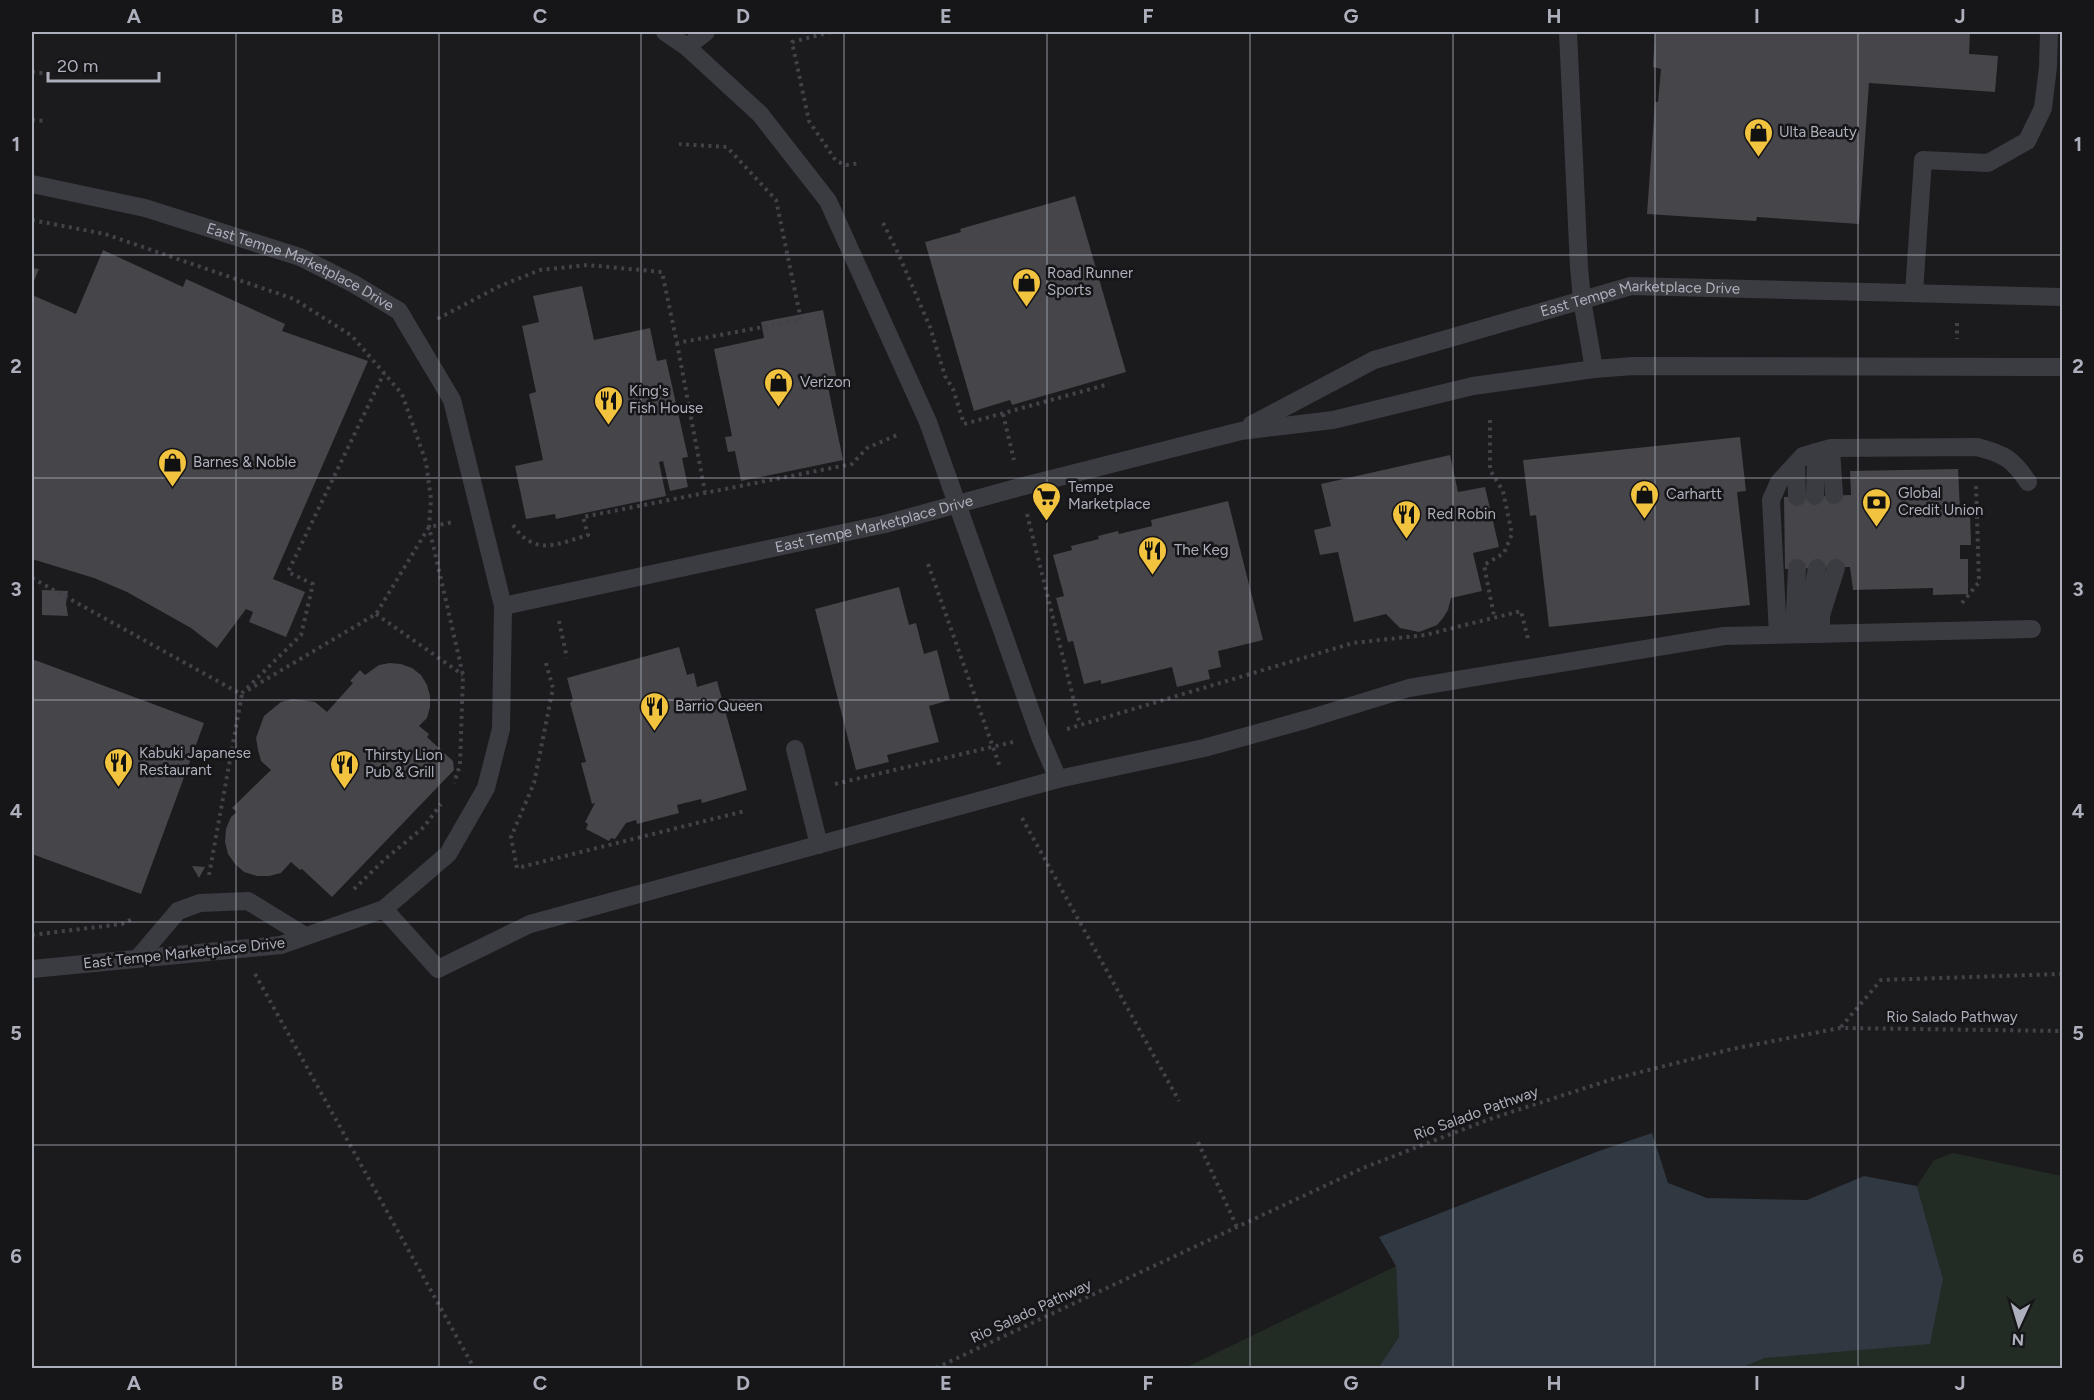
<svg xmlns="http://www.w3.org/2000/svg" width="2094" height="1400" viewBox="0 0 2094 1400" font-family="Figtree,sans-serif">
	<rect width="100%" height="100%" fill="#1b1a1d"/>
	<g fill="#222b24">
		<polygon points="1953,1153 2062,1176 2062,1368 1742,1368 1943,1279 1917,1186 1934,1160"/>
		<polygon points="1396,1266 1399,1337 1378,1368 1185,1368"/>
	</g>
	<polygon fill="#303841" points="1652,1133 1668,1183 1707,1198 1807,1200 1864,1176 1917,1186 1943,1279 1930,1344 1765,1358 1741,1368 1378,1368 1399,1337 1396,1266 1379,1237 1599,1151"/>
	<g fill="#45454a">
		<polygon points="1655,32 1970,32 1969,54 1998,56 1995,92 1869,83 1859,224 1757,217 1756,221 1647,214 1655,102 1658,102 1661,69 1653,67"/>
		<polygon points="1075,196 1126,372 1012,405 1010,400 974,411 925,242 961,232 960,229"/>
		<polygon points="103,250 183,287 186,279 285,324 282,331 368,361 273,579 305,592 286,637 249,622 253,612 246,609 217,648 191,628 127,592 94,578 32,559 32,295 76,314"/>
		<polygon points="32,268 39,269 32,286"/>
		<polygon points="582,286 594,340 650,328 657,361 666,359 688,457 682,458 688,487 670,491 663,461 659,462 666,496 556,519 555,514 526,519 515,466 543,460 529,394 536,392 522,326 539,322 533,296"/>
		<polygon points="823,310 836,376 826,377 843,460 741,481 735,451 728,452 725,437 732,436 714,349 764,338 761,322"/>
		<polygon points="1740,437 1746,491 1737,492 1750,605 1549,627 1536,515 1530,516 1523,460"/>
		<polygon points="1450,455 1458,492 1485,487 1499,547 1473,553 1482,591 1451,598 1448,610 1443,618 1437,625 1419,632 1400,628 1386,614 1354,622 1338,552 1320,555 1314,530 1331,526 1321,484"/>
		<polygon points="1958,469 1960,510 1970,511 1971,545 1960,545 1960,559 1968,559 1968,594 1933,595 1933,588 1853,590 1850,567 1785,569 1784,497 1851,495 1850,471"/>
		<polygon points="1228,501 1263,640 1218,651 1221,667 1208,670 1210,679 1177,687 1172,667 1101,684 1101,680 1084,684 1073,641 1068,642 1056,598 1064,596 1053,555 1072,550 1071,546 1099,539 1098,536 1118,531 1119,534 1152,526 1151,520"/>
		<polygon points="899,587 909,625 916,623 924,654 937,650 950,700 929,706 939,742 887,755 889,762 856,770 815,609"/>
		<polygon points="42,590 68,591 66,604 68,616 42,615"/>
		<polygon points="679,647 687,675 694,673 697,687 717,681 747,790 702,803 701,799 677,805 679,813 637,824 636,820 626,823 615,839 611,838 609,841 586,829 588,824 585,822 595,803 592,804 581,763 586,762 570,703 573,700 567,678"/>
		<polygon points="32,659 204,723 141,894 32,854"/>
		<polygon points="390,663 401,664 412,668 421,675 427,685 430,696 430,707 427,718 419,726 429,734 427,737 453,761 454,770 332,897 302,869 300,870 291,862 281,873 269,876 257,876 244,872 235,864 228,854 225,842 226,829 231,817 237,812 232,808 271,770 261,761 258,750 256,738 264,716 281,702 293,699 315,702 327,712 353,683 350,681 360,670 365,675 379,665"/>
		<polygon points="192,866 205,867 199,878"/>
	</g>
	<g fill="none" stroke-linecap="round" stroke-linejoin="round">
		<g stroke="#414349" stroke-width="4" stroke-dasharray="3 4.5" stroke-linecap="butt">
			<polyline points="831,32 792,42 809,121 836,161 846,165 861,163"/>
			<polyline points="32,72 50,74"/>
			<polyline points="32,120 47,121"/>
			<polyline points="32,220 105,234 294,299 352,336 402,394 426,462 431,499 429,527 463,675 460,765 454,783"/>
			<polyline points="883,223 898,253 930,327 945,376 953,389 964,424 1109,384"/>
			<polyline points="440,319 439,318 500,286 540,270 587,265 662,272 677,343 801,320 776,200 727,147 679,144"/>
			<polyline points="1957,323 1957,339"/>
			<polyline points="677,343 705,492"/>
			<polyline points="1003,414 1014,460"/>
			<polyline points="1490,420 1490,470 1503,491 1512,534 1504,553 1484,565 1494,616"/>
			<polyline points="1027,514 1080,725"/>
			<path d="M513,525c22,32 44,19 75,10l-5,-18 269,-53 15,-16 30,-13"/>
			<polyline points="928,564 1000,767"/>
			<polyline points="32,578 241,694 301,635 313,584 288,572 384,373"/>
			<polyline points="1962,603 1979,582 1976,486"/>
			<polyline points="376,614 463,675"/>
			<polyline points="559,621 567,658"/>
			<polyline points="546,663 553,688 534,783 511,837 517,868 745,811"/>
			<polyline points="248,690 376,614 429,527 453,522"/>
			<polyline points="1067,729 1353,643 1425,635 1521,611 1528,639 1529,639"/>
			<polyline points="835,784 1013,742"/>
			<polyline points="1022,818 1179,1101"/>
			<polyline points="209,875 242,694"/>
			<polyline points="354,889 384,860 424,827 441,804"/>
			<polyline points="32,935 122,924 132,919"/>
			<polyline points="255,974 474,1368"/>
			<polyline points="1841,1027 1881,980 2062,974"/>
			<polyline points="1198,1142 1237,1227"/>
			<polyline points="936,1368 1363,1168 1490,1119 1613,1079 1732,1049 1840,1028 2062,1031"/>
		</g>
		<g stroke="#3b3c42" stroke-width="18">
			<polyline points="665,32 687,47 760,114 828,201 928,422 1040,737 1058,779"/>
			<polyline points="1568,32 1579,267 1582,300 1594,369"/>
			<polyline points="687,47 706,32"/>
			<path id="s1" d="M32,184l113,24 155,49 54,27 45,27 53,89 51,206 -2,123 -15,59 -38,66 -64,55 -103,36 -249,24"/>
			<polyline points="1914,293 1923,160 1988,163 2027,141 2043,108 2048,67 2049,32"/>
			<path id="s2" d="M1251,425l123,-65 257,-74 431,11"/>
			<polyline points="1831,448 1834,495"/>
			<polyline points="1796,464 1797,497"/>
			<polyline points="1815,496 1816,452"/>
			<path id="s3" d="M503,606l382,-82 135,-37 221,-56 92,-11 140,-34 121,-17 39,-3 429,1"/>
			<path d="M1778,634l-7,-134 8,-18 24,-26 28,-8 146,-1c27,7 36,12 51,35"/>
			<polyline points="1794,634 1797,568"/>
			<polyline points="1808,634 1808,613 1817,568"/>
			<polyline points="1821,634 1821,615 1836,568"/>
			<polyline points="795,749 819,845"/>
			<polyline points="384,909 438,969 530,924 1058,779 1204,748 1308,719 1409,688 1724,636 2032,629"/>
			<polyline points="138,958 178,911 200,903 248,901 305,936"/>
		</g>
	</g>
	<path fill="none" stroke="#adb0bc" stroke-width="1.5" stroke-opacity="0.55" d="M236,32v1336M439,32v1336M641,32v1336M844,32v1336M1047,32v1336M1250,32v1336M1453,32v1336M1655,32v1336M1858,32v1336M32,255h2030M32,478h2030M32,700h2030M32,922h2030M32,1145h2030"/>
	<defs>
		<symbol id="shop-pin" viewBox="-11 -11 22 30"><path d="M0 17L-7.5 6A9.5 9.5 0 1 1 7.5 6Z" fill="#f1c33e" stroke="#161518"/><path d="M-5-2.5h2.3a2.7 3.5 0 0 1 5.4 0H5L5.5 6h-11ZM-1.5-2.5h3a1.5 2.3 0 0 0-3 0Z" fill="#111"/></symbol>
		<symbol id="restaurant-pin" viewBox="-11 -11 22 30"><path d="M0 17L-7.5 6A9.5 9.5 0 1 1 7.5 6Z" fill="#f1c33e" stroke="#161518"/><path d="M-5-6h1v4h1v-4h1v4h1v-4h1v5L-1.5 .5V6h-2V.5L-5-1ZM5-6V6H3V1.5H1.5Q1.5-4 5-6Z" fill="#111"/></symbol>
		<symbol id="supermarket-pin" viewBox="-11 -11 22 30"><path d="M0 17L-7.5 6A9.5 9.5 0 1 1 7.5 6Z" fill="#f1c33e" stroke="#161518"/><path d="M-6-5.5h2.5l.6 2H6L4.5 2H-2.5L-4.4-4H-6ZM-1.5 3.2a1.3 1.3 0 1 0 .1 0ZM3 3.2a1.3 1.3 0 1 0 .1 0Z" fill="#111"/></symbol>
		<symbol id="bank-pin" viewBox="-11 -11 22 30"><path d="M0 17L-7.5 6A9.5 9.5 0 1 1 7.5 6Z" fill="#f1c33e" stroke="#161518"/><path d="M-6-4H6V4H-6ZM0-2.3a2.3 2.3 0 1 0 0 4.6a2.3 2.3 0 1 0 0-4.6Z" fill="#111"/></symbol>
	</defs>
	<g fill-rule="evenodd">
		<use href="#shop-pin" x="1742" y="116" width="33" height="45"/>
		<use href="#shop-pin" x="1010" y="266" width="33" height="45"/>
		<use href="#shop-pin" x="762" y="366" width="33" height="45"/>
		<use href="#restaurant-pin" x="592" y="384" width="33" height="45"/>
		<use href="#shop-pin" x="156" y="446" width="33" height="45"/>
		<use href="#shop-pin" x="1628" y="478" width="33" height="45"/>
		<use href="#supermarket-pin" x="1030" y="480" width="33" height="45"/>
		<use href="#bank-pin" x="1860" y="486" width="33" height="45"/>
		<use href="#restaurant-pin" x="1390" y="498" width="33" height="45"/>
		<use href="#restaurant-pin" x="1136" y="534" width="33" height="45"/>
		<use href="#restaurant-pin" x="638" y="690" width="33" height="45"/>
		<use href="#restaurant-pin" x="102" y="746" width="33" height="45"/>
		<use href="#restaurant-pin" x="328" y="748" width="33" height="45"/>
	</g>
	<g text-anchor="middle" stroke-width="5" stroke-linejoin="round" paint-order="stroke">
		<g font-size="15" fill="#adb0bc" stroke="#161518" text-anchor="start">
			<text x="1779" y="137">Ulta Beauty</text>
			<text x="1047" y="278">Road Runner<tspan x="1047" dy="17">Sports</tspan></text>
			<text x="800" y="387">Verizon</text>
			<text x="629" y="396">King's<tspan x="629" dy="17">Fish House</tspan></text>
			<text x="193" y="467">Barnes &amp; Noble</text>
			<text x="1068" y="492">Tempe<tspan x="1068" dy="17">Marketplace</tspan></text>
			<text x="1898" y="498">Global<tspan x="1898" dy="17">Credit Union</tspan></text>
			<text x="1666" y="499">Carhartt</text>
			<text x="1427" y="519">Red Robin</text>
			<text x="1174" y="555">The Keg</text>
			<text x="675" y="711">Barrio Queen</text>
			<text x="139" y="758">Kabuki Japanese<tspan x="139" dy="17">Restaurant</tspan></text>
			<text x="365" y="760">Thirsty Lion<tspan x="365" dy="17">Pub &amp; Grill</tspan></text>
		</g>
		<g font-size="15" fill="#adb0bc" stroke="#161518">
			<text dy="5" stroke="none"><textPath href="#s1" startOffset="282">East Tempe Marketplace Drive</textPath></text>
			<text dy="5" stroke="none"><textPath href="#s2" startOffset="414">East Tempe Marketplace Drive</textPath></text>
			<text dy="5" stroke="none"><textPath href="#s3" startOffset="380">East Tempe Marketplace Drive</textPath></text>
			<text transform="translate(184 953) rotate(-6)" y="5">East Tempe Marketplace Drive</text>
			<text x="1952" y="1022">Rio Salado Pathway</text>
			<text transform="translate(1476 1113) rotate(-20)" y="5">Rio Salado Pathway</text>
			<text transform="translate(1031 1311) rotate(-25)" y="5">Rio Salado Pathway</text>
		</g>
	</g>
	<rect width="2094" height="1400" fill="none" stroke="#161518" stroke-width="66"/>
	<g transform="translate(2019 1325) rotate(184)" stroke="#161518" stroke-width="4.5" paint-order="stroke">
	<path d="M0-4.5L10 22L0 15L-10 22Z" fill="#adb0bc"/>
	<text y="-9" font-size="16" font-weight="bold" text-anchor="middle" fill="#adb0bc">N</text>
	</g>
	<path d="M48 72v9h111v-9" fill="none" stroke="#adb0bc" stroke-width="3"/>
	<text x="57" y="72" font-size="18" fill="#adb0bc" stroke="#161518" stroke-width="4.5" paint-order="stroke">20 m</text>
	<rect x="33" y="33" width="2028" height="1334" fill="none" stroke="#adb0bc" stroke-width="2"/>
	<g font-size="20" text-anchor="middle" font-weight="bold" fill="#adb0bc">
		<text x="134" y="23">A</text>
		<text x="337" y="23">B</text>
		<text x="540" y="23">C</text>
		<text x="743" y="23">D</text>
		<text x="946" y="23">E</text>
		<text x="1148" y="23">F</text>
		<text x="1351" y="23">G</text>
		<text x="1554" y="23">H</text>
		<text x="1757" y="23">I</text>
		<text x="1960" y="23">J</text>
		<text x="16" y="151">1</text>
		<text x="2078" y="151">1</text>
		<text x="16" y="373">2</text>
		<text x="2078" y="373">2</text>
		<text x="16" y="596">3</text>
		<text x="2078" y="596">3</text>
		<text x="16" y="818">4</text>
		<text x="2078" y="818">4</text>
		<text x="16" y="1040">5</text>
		<text x="2078" y="1040">5</text>
		<text x="16" y="1263">6</text>
		<text x="2078" y="1263">6</text>
		<text x="134" y="1390">A</text>
		<text x="337" y="1390">B</text>
		<text x="540" y="1390">C</text>
		<text x="743" y="1390">D</text>
		<text x="946" y="1390">E</text>
		<text x="1148" y="1390">F</text>
		<text x="1351" y="1390">G</text>
		<text x="1554" y="1390">H</text>
		<text x="1757" y="1390">I</text>
		<text x="1960" y="1390">J</text>
	</g>
</svg>
